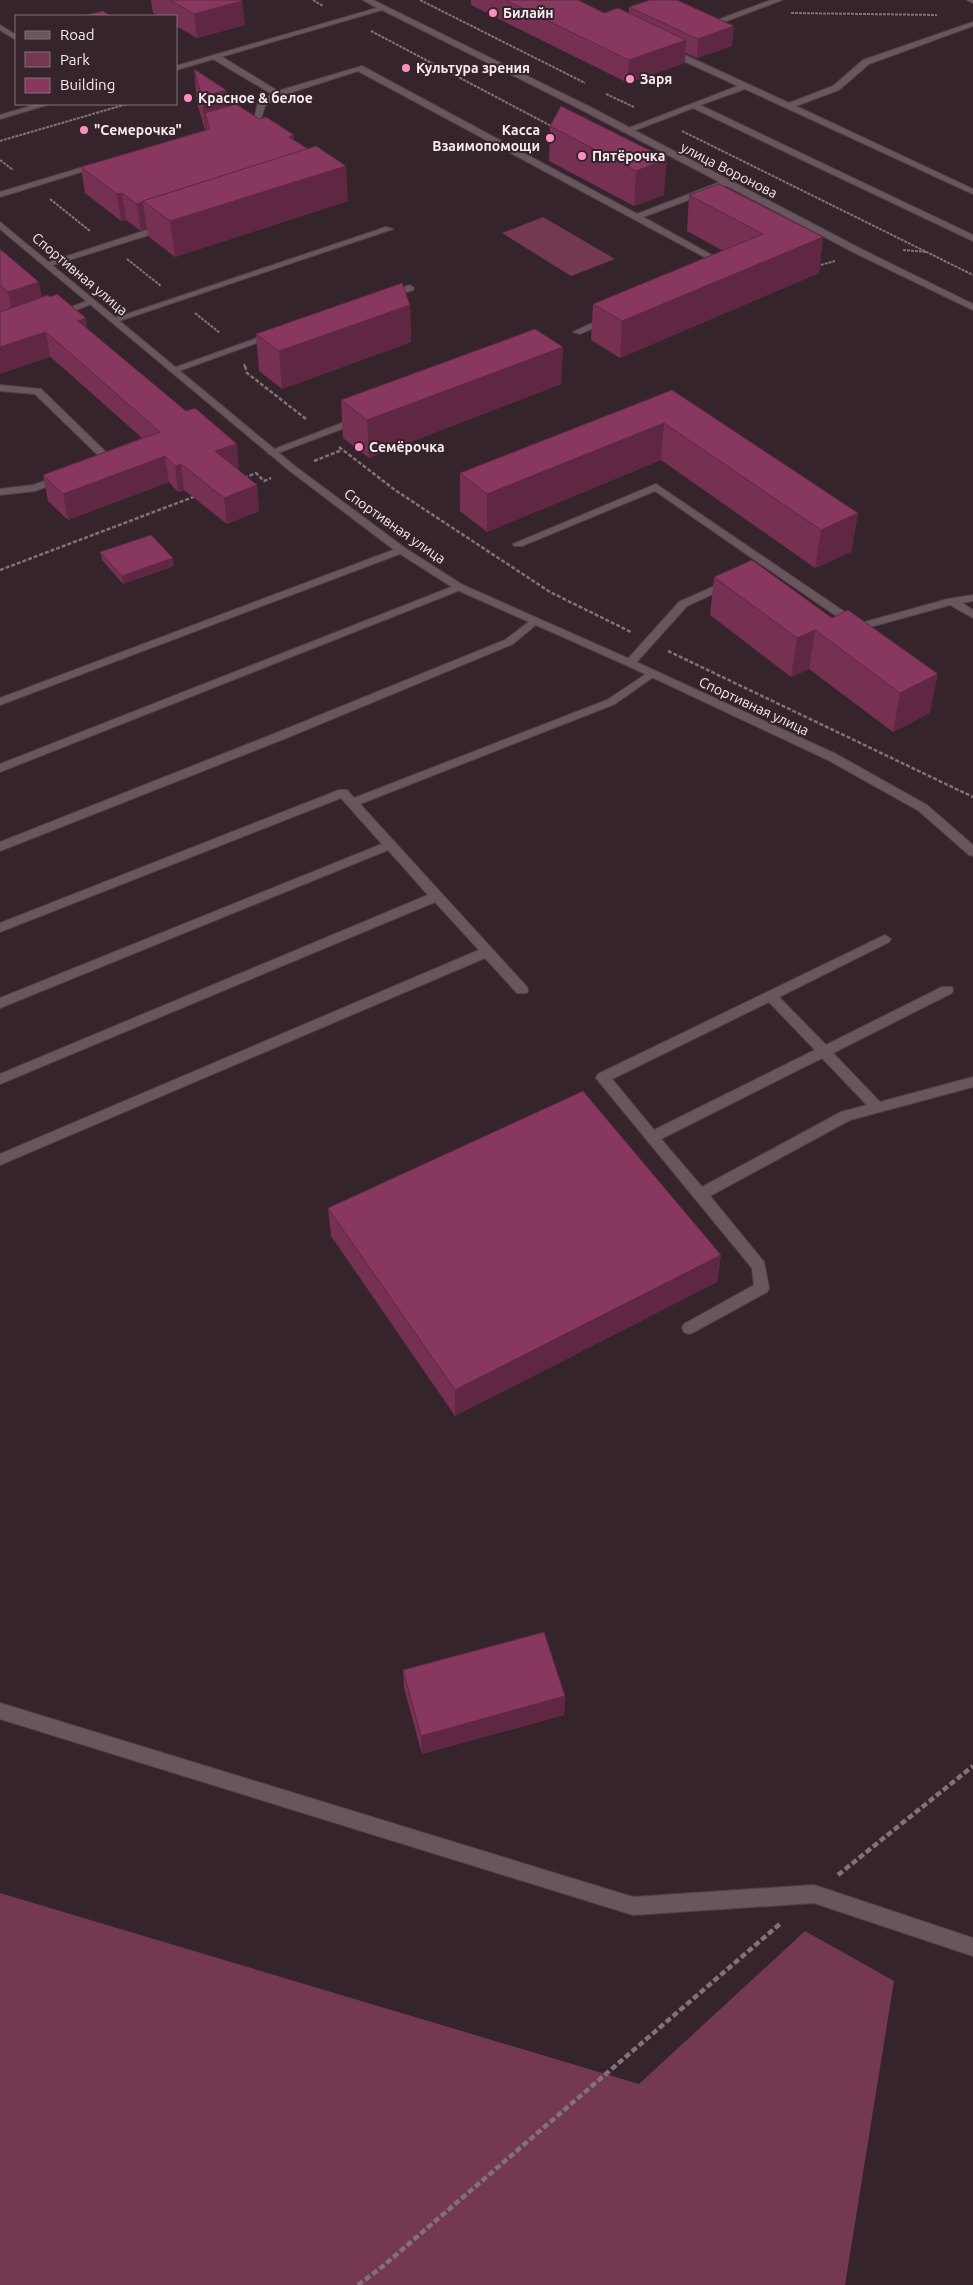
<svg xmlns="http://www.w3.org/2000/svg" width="973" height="2285" viewBox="0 0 973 2285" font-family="Ubuntu,sans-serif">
	<rect width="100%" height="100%" fill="#35242b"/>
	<g fill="#743853">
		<polygon points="543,217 615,259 571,276 502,233"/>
		<polygon points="0,1893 639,2084 805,1931 894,1981 845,2285 0,2285"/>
	</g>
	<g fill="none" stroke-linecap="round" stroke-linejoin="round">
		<defs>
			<g id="service">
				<polygon points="771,0 782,0 708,28 701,26"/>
				<polygon points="967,0 973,0 973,3"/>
				<polygon points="973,22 973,26 869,64 839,90 796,106 973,189 973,194 745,89 700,105 973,235 973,241 693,108 628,133 621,131 738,86 666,53 666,49 672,49 789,103 833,86 863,60"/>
				<polygon points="0,25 16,35 16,40 0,30"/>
				<polygon points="213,55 219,55 278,91 362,66 637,214 723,181 729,181 729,185 643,217 728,264 721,266 358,71 280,96 265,106 260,122 238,126 238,122 254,119 258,103 272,94 213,59"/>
				<polygon points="97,163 104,165 0,197 0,192"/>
				<polygon points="165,224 168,225 168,229 50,266 43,264"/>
				<polygon points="386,227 393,229 116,322 109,320"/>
				<polygon points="410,285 414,288 413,290 387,299 383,296"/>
				<polygon points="89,300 96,302 61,316 54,314"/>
				<polygon points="606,317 613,319 580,334 573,332"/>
				<polygon points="271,333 279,335 176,372 168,370"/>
				<polygon points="0,385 41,389 114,460 104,465 98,465 98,461 102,459 35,394 0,391"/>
				<polygon points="360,416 365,419 363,421 275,454 269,454 267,452"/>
				<polygon points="62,475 67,478 65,480 35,491 0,495 0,489 33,485"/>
				<polygon points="656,484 861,623 948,599 973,595 973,601 962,603 973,610 973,618 950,605 863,629 855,629 655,491 522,546 514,546 513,544"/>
				<polygon points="401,547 405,548 405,552 0,705 0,698"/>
				<polygon points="728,580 732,581 732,585 687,606 634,665 626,665 625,663 626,661 679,602"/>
				<polygon points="459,584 464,587 463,589 0,772 0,764"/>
				<polygon points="534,618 538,619 538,623 513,644 284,739 0,851 0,842 276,733 505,640"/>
				<polygon points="652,670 656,671 657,673 656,675 615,704 360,804 527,987 528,990 527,993 517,993 485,958 0,1165 0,1154 479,950 435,902 0,1084 0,1074 428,895 388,850 0,1008 0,998 382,844 341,798 0,932 0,923 339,790 347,790 354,798 607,700"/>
				<path d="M885,935l6,4 -2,3 -110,55 47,48 116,-58h10l1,3 -1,3 -119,60 47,49 93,-25v10l-123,33 -140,76 54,66 5,26 -2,4 -73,40 -5,2 -5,-2 -2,-4 2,-4 70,-39 -2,-17 -156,-190 2,-4zM769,1002l46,48 -161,80 -42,-51zM822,1058l45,47 -26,7 -139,75 -41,-48z"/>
				<polygon points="0,1703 633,1897 814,1885 973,1938 973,1956 814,1903 633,1915 0,1719"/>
			</g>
			<g id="tertiary">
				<polygon points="363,0 373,0 590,107 863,250 973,304 973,310 857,254 584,111 382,10 176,70 176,66 377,8"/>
				<polygon points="38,104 50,104 0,119 0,115"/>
				<polygon points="0,222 296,467 405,548 463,585 634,661 836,754 927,805 973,845 973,856 969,855 919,811 828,760 626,665 455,589 397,552 290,471 0,229"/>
			</g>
		</defs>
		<use href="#service" stroke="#504248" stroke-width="2"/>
		<use href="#tertiary" stroke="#504248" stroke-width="2"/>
		<g stroke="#817278" stroke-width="2" stroke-dasharray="3 1" stroke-linecap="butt">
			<polyline points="313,0 323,6"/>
			<polyline points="420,0 585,83"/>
			<polyline points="791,13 937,15"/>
			<polyline points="371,31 553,127"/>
			<polyline points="606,94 634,107"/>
			<polyline points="682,131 973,275"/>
			<polyline points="0,141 127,104"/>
			<polyline points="0,160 13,170"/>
			<polyline points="50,199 90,231"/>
			<polyline points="903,250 927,252"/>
			<polyline points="127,259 161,286"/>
			<polyline points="817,266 835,261"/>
			<polyline points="195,313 220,333"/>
			<polyline points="244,364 245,367"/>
		</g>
		<g stroke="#817278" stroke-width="2.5" stroke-dasharray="4 2" stroke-linecap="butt">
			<polyline points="245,366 247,373 306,419"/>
			<polyline points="339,447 395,490 550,592 631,632"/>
			<polyline points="314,461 342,450"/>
			<polyline points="244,478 256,473 264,481 271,478"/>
			<polyline points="0,570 196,496"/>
			<polyline points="668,651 973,797"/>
		</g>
		<g stroke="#817278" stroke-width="4.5" stroke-dasharray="6 3" stroke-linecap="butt">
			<polyline points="838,1875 973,1766"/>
			<polyline points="358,2285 382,2267 781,1923"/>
		</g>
		<use href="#service" fill="#69555d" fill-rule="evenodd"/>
		<use href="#tertiary" fill="#69555d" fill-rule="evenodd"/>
	</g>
	<g fill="#753052">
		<polygon points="151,0 241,0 242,1 245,25 197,38 176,26 176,16 159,16 153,13"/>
		<polygon points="471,0 578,0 604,13 629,13 629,7 732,46 697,58 685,53 685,63 628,83 471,5"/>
		<polygon points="194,69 226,90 228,106 259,119 294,135 294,140 348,201 175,257 148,236 147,229 141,231 126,220 121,221 85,193 81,167 205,130 197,103"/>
		<polygon points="561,106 664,195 634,206 549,161 550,126"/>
		<polygon points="689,195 823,237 819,273 620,358 591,340 593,304 723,251 687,231"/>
		<polygon points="0,249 42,297 88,329 239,469 238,470 257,485 259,511 227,524 184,490 178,492 169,482 68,520 48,501 43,475 142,438 0,312"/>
		<polygon points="410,305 411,342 282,389 259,371 256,334"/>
		<polygon points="563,347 561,384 369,458 343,438 341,400"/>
		<polygon points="672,390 858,513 851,552 815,568 661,460 487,532 460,511 460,473"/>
		<polygon points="100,552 174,566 123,584 102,560"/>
		<polygon points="752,560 930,713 893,732 809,669 791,677 710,615 714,577"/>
		<polygon points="328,1208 721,1255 717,1282 455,1416 331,1236"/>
		<polygon points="403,1670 565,1696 564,1715 422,1754 404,1688"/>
	</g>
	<g fill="#5f2742">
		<polygon points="242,1 245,25 197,38 194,14"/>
		<polygon points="734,26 732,46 697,58 698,39"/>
		<polygon points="686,40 685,63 628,83 629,60"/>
		<polygon points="226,90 229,124 205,113 207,131 206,131 202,97"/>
		<polygon points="294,135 295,154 346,166 348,201 175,257 170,221 289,137"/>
		<polygon points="667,159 664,195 634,206 636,171"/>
		<polygon points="122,193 126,220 121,221 117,194"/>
		<polygon points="143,202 147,229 141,231 137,204"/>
		<polygon points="823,237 819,273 620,358 622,321"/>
		<polygon points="39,282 45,313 14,324 8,292"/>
		<polygon points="410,305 411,342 282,389 279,351"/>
		<polygon points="86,318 90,343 78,321"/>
		<polygon points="46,332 50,357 0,374 0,347"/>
		<polygon points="563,347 561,384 369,458 367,420"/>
		<polygon points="664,423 661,460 487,532 487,494"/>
		<polygon points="237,444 239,469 218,477 215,451"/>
		<polygon points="165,456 169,482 68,520 63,494"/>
		<polygon points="181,464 184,490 178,492 175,466"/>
		<polygon points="257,485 259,511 227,524 224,498"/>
		<polygon points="858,513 851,552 815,568 821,530"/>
		<polygon points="173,558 174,566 123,584 122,576"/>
		<polygon points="815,630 809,669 791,677 797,638"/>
		<polygon points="938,674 930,713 893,732 900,693"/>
		<polygon points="721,1255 717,1282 455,1416 455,1390"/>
		<polygon points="565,1696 564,1715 422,1754 421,1736"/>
	</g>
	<g fill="#88385f" stroke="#5f2742">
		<polygon points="170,0 241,0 242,1 194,14"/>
		<polygon points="505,0 578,0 604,13 618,8 686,40 629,60"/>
		<polygon points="650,0 677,0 734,26 698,39 629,7"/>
		<polygon points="103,11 111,16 81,16"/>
		<polygon points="194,69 226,90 202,97"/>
		<polygon points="236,104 259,119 266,117 294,135 289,137 308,149 143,201 144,201 137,204 122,193 117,194 81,167 210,129 205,113"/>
		<polygon points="561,106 667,159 636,171 550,126"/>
		<polygon points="316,146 346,166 170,221 143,201"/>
		<polygon points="719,184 823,237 622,321 593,304 763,234 689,195"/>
		<polygon points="0,249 39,282 8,292 0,285"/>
		<polygon points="402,283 410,305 279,351 256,334"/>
		<polygon points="57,294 86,318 78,321 186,411 195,408 237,444 215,451 257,485 224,498 181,464 175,466 165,456 63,494 43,475 160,432 46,332 0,347 0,312 48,295 50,297"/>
		<polygon points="535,329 563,347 367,420 341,400"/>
		<polygon points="672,390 858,513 821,530 664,423 487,494 460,473"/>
		<polygon points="151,535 173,558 122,576 100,552"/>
		<polygon points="752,560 832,618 848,610 938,674 900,693 815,630 797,638 714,577"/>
		<polygon points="583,1091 721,1255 455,1390 328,1208"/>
		<polygon points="544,1632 565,1696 421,1736 403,1670"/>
	</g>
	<g fill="#fd8ec0" stroke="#35242b" stroke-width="2">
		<circle cx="493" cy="13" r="5"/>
		<circle cx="406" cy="68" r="5"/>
		<circle cx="630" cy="79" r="5"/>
		<circle cx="188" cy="98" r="5"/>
		<circle cx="84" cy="130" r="5"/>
		<circle cx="550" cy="138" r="5"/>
		<circle cx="582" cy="156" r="5"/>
		<circle cx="359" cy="447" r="5"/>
	</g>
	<g text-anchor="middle" stroke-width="4" stroke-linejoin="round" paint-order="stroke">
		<g font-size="14" font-weight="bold" fill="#f6eaef" stroke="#35242b" text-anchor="start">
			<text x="503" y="18">Билайн</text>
			<text x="416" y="73">Культура зрения</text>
			<text x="640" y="84">Заря</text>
			<text x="198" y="103">Красное &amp; белое</text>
			<text x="94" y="135">"Семерочка"</text>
			<text x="540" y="135" text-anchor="end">Касса<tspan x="540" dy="16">Взаимопомощи</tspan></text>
			<text x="592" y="161">Пятёрочка</text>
			<text x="369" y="452">Семёрочка</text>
		</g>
		<g font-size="14" fill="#f6eaef" stroke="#35242b">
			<text transform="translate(729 170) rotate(27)" y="5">улица Воронова</text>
			<text transform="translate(80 274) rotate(40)" y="5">Спортивная улица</text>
			<text transform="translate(395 526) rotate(35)" y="5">Спортивная улица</text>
			<text transform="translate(754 706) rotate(25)" y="5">Спортивная улица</text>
		</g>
	</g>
	<rect x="15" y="15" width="162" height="90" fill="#35242b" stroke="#827379"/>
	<rect x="25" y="31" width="25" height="8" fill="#69555d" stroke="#827379"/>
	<text x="60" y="40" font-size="15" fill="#f6eaef">Road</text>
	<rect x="25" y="52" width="25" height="15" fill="#743853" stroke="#827379"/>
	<text x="60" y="65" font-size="15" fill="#f6eaef">Park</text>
	<rect x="25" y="78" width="25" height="15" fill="#88385f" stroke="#827379"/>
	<text x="60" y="90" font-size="15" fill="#f6eaef">Building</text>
</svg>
